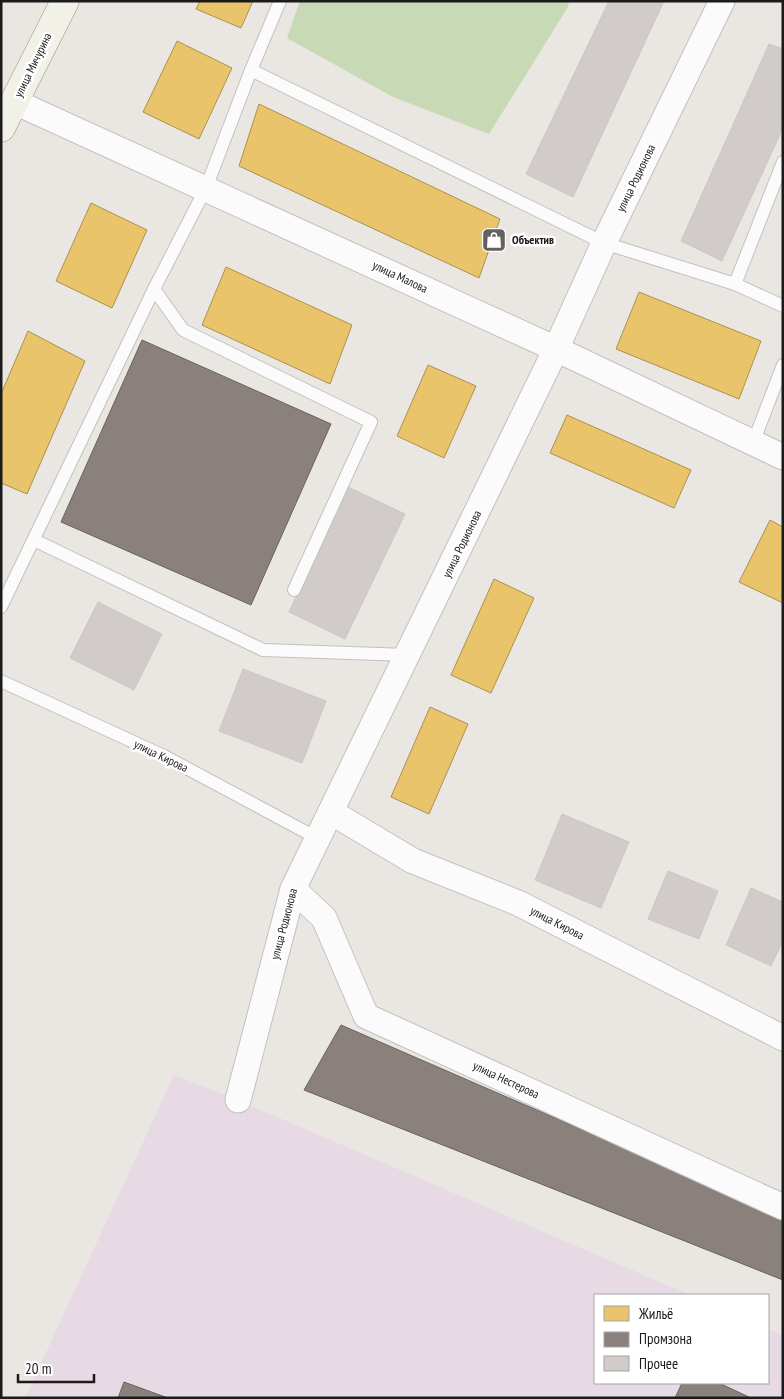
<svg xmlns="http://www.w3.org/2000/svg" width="784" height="1399" viewBox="0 0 784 1399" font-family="'PT Sans Narrow',sans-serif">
	<rect width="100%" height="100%" fill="#eae6e2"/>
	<polygon fill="#e8dae4" points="174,1075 238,1100 690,1295 595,1295 595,1383 768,1383 768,1329 783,1335 783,1398 25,1398"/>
	<polygon fill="#c7d9b5" points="300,1 569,1 568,7 489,134 393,97 287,38"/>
	<g fill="#e9c46a" stroke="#ab9152">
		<polygon points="200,1 253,1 241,28 196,9"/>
		<polygon points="177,41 232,68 199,139 143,112"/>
		<polygon points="259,104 500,219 479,278 239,166"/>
		<polygon points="91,203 147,230 112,308 56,281"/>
		<polygon points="226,267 352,325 330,384 202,325"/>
		<polygon points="639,292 761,341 739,399 616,349"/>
		<polygon points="28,331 85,361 27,494 1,483 1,394"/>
		<polygon points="428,365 476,386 444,458 397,436"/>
		<polygon points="567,415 691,470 674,508 550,453"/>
		<polygon points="770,520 783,527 783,603 739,582"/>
		<polygon points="494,579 534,598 491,693 451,675"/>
		<polygon points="430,707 468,724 429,814 391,797"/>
	</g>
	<g fill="#8a817c" stroke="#69625f">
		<polygon points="142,340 331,424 251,605 61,522"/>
		<polygon points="341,1025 783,1217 783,1280 304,1090"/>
		<polygon points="124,1382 168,1398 118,1398"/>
		<polygon points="682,1383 719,1383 751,1398 675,1398"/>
	</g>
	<g fill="#d1ccc9" stroke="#cdc7c4">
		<polygon points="609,1 664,1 573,197 526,174"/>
		<polygon points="769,44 783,49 783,128 722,261 681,241"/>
		<polygon points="348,487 405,514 345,639 289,612"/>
		<polygon points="98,602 162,634 134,690 70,658"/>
		<polygon points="243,669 326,701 302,763 219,731"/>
		<polygon points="562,814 629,842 601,908 535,880"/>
		<polygon points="668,871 718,891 699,939 648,919"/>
		<polygon points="751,888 783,902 783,941 771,966 726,945"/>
	</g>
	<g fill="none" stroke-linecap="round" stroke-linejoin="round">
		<defs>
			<g id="lane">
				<polyline points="251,70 604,243 735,284 783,306"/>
				<polyline points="735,284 783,162"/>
				<polyline points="154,289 183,330 371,422 294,590"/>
				<polyline points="753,443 783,365"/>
				<polyline points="34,540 263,650 408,655"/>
				<polyline points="1,607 154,289 206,188 251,70 280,1"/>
				<polyline points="1,681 164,756 317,838"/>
			</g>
			<g id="street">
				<polyline points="15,102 556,349 783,457"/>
				<polyline points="331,812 413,861 518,903 783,1038"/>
				<polyline points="293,889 324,918 366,1016 783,1207"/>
				<polyline points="238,1100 293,889 556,349 604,243 722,1"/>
			</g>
			<polyline id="secondary" points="1,128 65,1"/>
		</defs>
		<use href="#lane" stroke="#c2c1bf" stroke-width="14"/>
		<use href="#street" stroke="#c2c1bf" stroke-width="27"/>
		<use href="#secondary" stroke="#94927b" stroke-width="29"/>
		<use href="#lane" stroke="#fcfbfb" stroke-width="12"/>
		<use href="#street" stroke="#fcfbfb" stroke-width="25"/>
		<use href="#secondary" stroke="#f2f1e8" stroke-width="28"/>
	</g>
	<defs>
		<symbol id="shop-square" viewBox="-11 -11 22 22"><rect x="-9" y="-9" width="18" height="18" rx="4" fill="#636261" stroke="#fff"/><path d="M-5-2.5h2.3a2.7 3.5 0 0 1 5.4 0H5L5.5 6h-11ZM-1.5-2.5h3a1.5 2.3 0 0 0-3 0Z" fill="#fff"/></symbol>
	</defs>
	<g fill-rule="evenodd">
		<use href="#shop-square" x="480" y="226" width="28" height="28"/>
	</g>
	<g text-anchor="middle" stroke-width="5" stroke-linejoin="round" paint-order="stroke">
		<g font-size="12" fill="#1b1b1b" stroke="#fff">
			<text transform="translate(33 65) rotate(-64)" y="4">улица Мичурина</text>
			<text transform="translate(636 178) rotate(-64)" y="4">улица Родионова</text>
			<text transform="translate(400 277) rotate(25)" y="4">улица Малова</text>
			<text transform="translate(462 544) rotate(-64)" y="4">улица Родионова</text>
			<text transform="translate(161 756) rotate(26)" y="4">улица Кирова</text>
			<text transform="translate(557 923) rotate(27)" y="4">улица Кирова</text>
			<text transform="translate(284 924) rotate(-75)" y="4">улица Родионова</text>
			<text transform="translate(506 1080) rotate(25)" y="4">улица Нестерова</text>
		</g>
		<g font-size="12" font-weight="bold" fill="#1b1b1b" stroke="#fff" text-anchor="start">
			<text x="512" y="244">Объектив</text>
		</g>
	</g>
	<rect width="784" height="1399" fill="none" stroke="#1b1b1b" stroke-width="5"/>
	<rect x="594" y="1294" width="175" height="90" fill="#ffffff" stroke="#a4a4a4"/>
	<rect x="604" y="1306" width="25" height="15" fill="#e9c46a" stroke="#a4a4a4"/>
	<text x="639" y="1319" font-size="15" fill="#1b1b1b">Жильё</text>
	<rect x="604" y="1332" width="25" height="15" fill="#8a817c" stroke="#a4a4a4"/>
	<text x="639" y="1344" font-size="15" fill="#1b1b1b">Промзона</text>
	<rect x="604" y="1356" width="25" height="15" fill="#d1ccc9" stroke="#a4a4a4"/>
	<text x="639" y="1369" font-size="15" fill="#1b1b1b">Прочее</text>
	<path d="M18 1374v8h76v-8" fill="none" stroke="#1b1b1b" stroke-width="2.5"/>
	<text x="25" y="1374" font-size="15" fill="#1b1b1b" stroke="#ffffff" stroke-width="4" paint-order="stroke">20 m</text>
</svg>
